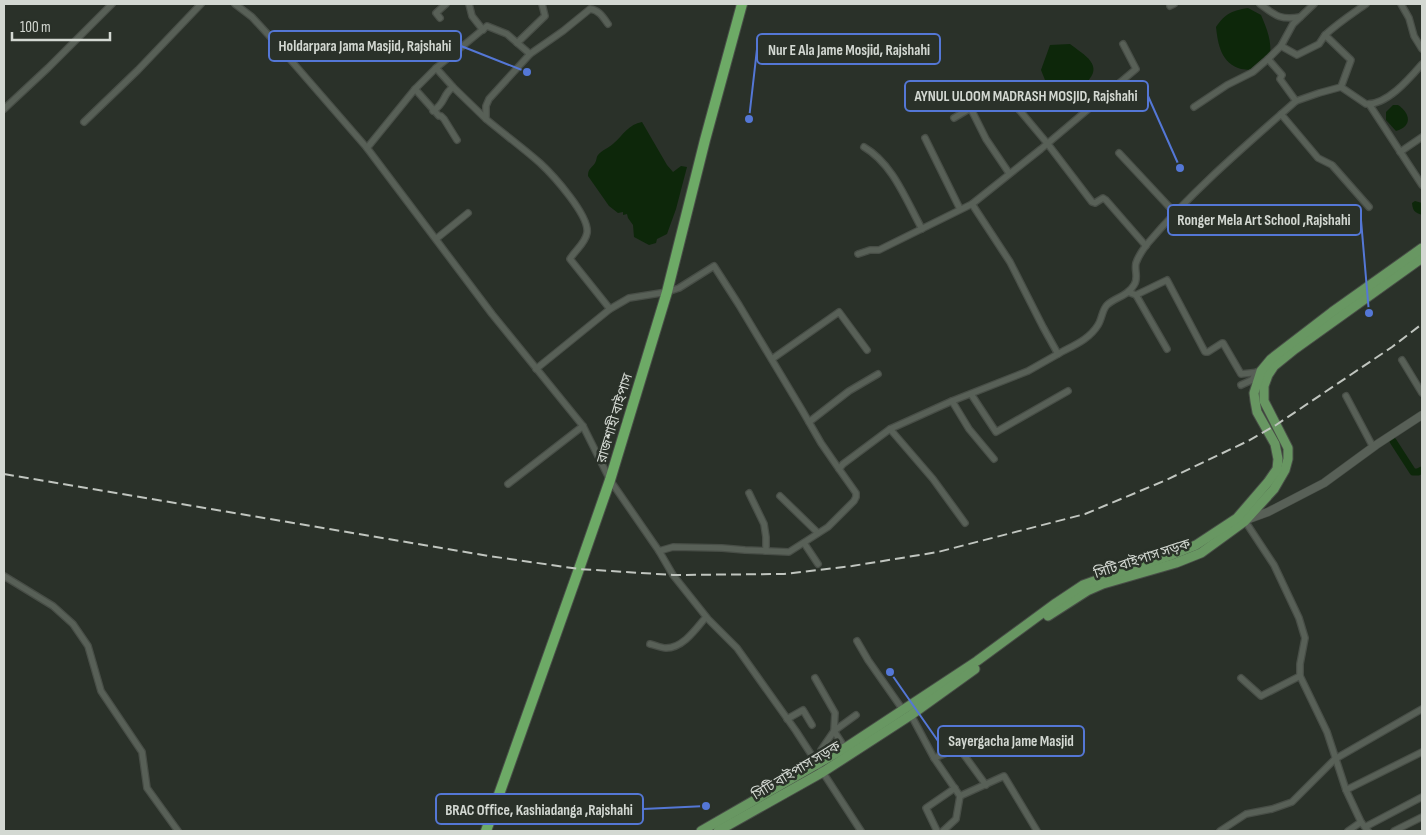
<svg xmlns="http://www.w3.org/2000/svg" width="1426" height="835" viewBox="0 0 1426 835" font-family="'Sofia Sans Condensed','Noto Sans Bengali',sans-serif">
	<rect width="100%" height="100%" fill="#2a3129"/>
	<g fill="#0d270a">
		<path d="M1248,8l13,7c6,14 11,26 9,42 -6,4 -14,12 -21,13 -2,0 -5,-1 -8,-1 -20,-6 -23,-24 -25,-42 10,-14 15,-16 32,-19z"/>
		<path d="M1070,44c14,11 35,21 16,39 -6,6 -11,11 -19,14l-22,-17 -4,-10 9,-25z"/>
		<path d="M1393,105h5c12,8 15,21 -2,26l-10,-11v-8z"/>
		<path d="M642,122l25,43 6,7 8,-6 6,1 -11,42 -9,25 -10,5 -1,4 -7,2 -15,-8 -1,-12 -5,-7 -1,-4 -4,1v-3l-5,1 -9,-7 -21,-30c0,-8 4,-8 7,-13 2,-3 1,-6 3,-8 4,-5 11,-7 16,-12 9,-8 15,-19 28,-21z"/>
		<path d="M1415,201l7,2v12c-7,-3 -9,-3 -10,-12z"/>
	</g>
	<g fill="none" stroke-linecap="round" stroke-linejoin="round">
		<polyline stroke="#0d270a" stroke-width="7" points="1393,441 1413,472 1418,472 1422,470"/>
		<defs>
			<g id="minor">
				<polyline points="235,4 252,17 275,42 367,148 492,314 583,426 610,480 659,551 673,575 708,619 737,648 796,731 861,831"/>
				<polyline points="469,4 472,16 483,30"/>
				<path d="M1260,4c16,12 20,16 40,13"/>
				<polyline points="1401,4 1409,18 1414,36 1422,49"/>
				<polyline points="1170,6 1174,4"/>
				<polyline points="440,18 436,13 446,4"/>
				<path d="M1325,35c13,-12 27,-21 41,-31"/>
				<polyline points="517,43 545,16 542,4"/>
				<polyline points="1281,46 1297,55 1319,44 1325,35 1351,60 1341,87"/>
				<path d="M530,54l33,-23 27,-22c9,1 13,8 18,15"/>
				<path d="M1268,59l14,16 -2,4 16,22 23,-8 22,-6 25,17c21,1 43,-25 56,-40"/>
				<polyline points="436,68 453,87 486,119"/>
				<polyline points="1000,87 1047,143 1092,202 1095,203 1103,198 1106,200 1146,246"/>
				<polyline points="415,89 439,116 441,116 444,119 457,140"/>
				<polyline points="1369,104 1422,185"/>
				<polyline points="1194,107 1227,85 1253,72 1268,59 1281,46 1293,24 1314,4"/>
				<polyline points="4,109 48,68 112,4"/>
				<path d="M433,111c13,-8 9,-16 20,-24"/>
				<polyline points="1281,114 1318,158 1332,165 1369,207"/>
				<polyline points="954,118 969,109 972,111 986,139 1009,173"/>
				<polyline points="84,122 138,70 201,4"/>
				<polyline points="925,138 960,209"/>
				<path d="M864,147c29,17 42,53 58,82"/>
				<path d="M367,148l48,-59 21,-21 51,-42 20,8 23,20 -41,45 -3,7v13c18,15 37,29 54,44 13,12 50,53 47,70 -2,11 -12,17 -17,26l40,50"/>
				<polyline points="1400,152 1422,137"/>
				<polyline points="1119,153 1175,213"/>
				<polyline points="436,239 468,213"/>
				<polyline points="858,254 870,250 879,250 972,204"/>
				<polyline points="1128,292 1136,295 1167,280 1205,352 1208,352 1222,343 1223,343 1241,374 1260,372"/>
				<polyline points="1136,295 1167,349"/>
				<path d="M1058,354c14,-8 31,-14 40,-29 4,-6 4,-15 9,-20 8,-8 20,-8 27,-20 5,-7 0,-15 2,-22 2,-6 8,-15 12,-20 44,-52 97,-97 148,-142"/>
				<polyline points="772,359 839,312 867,350"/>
				<polyline points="1402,360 1422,393"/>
				<polyline points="536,369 610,309 629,298 667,292 679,288 714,266 739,305 802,410 821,443 839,469"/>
				<polyline points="1241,385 1252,380 1257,372"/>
				<polyline points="971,394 996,432 1068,391"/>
				<polyline points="1346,396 1373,447"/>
				<polyline points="952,401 969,429 994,459"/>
				<polyline points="809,422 849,391 878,374"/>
				<polyline points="890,429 933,479 965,523"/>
				<polyline points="508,484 583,426"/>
				<polyline points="749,493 764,524 766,537 766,551"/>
				<polyline points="780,496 818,533"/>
				<polyline points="1245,521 1274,565 1299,618 1305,638 1300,664 1300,676 1327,732 1346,790 1361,822 1368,831"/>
				<polyline points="804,543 818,564"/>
				<polyline points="659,551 673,547 722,548 745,550 789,552 828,527 854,501 856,497 856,493 839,469 843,464 890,429 952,401 1028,371 1058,354 1043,327 1010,262 972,204 1041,149 1136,69 1123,44"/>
				<polyline points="4,576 53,606 73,624 88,646 101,691 142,752 147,788 178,831"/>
				<polyline points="857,641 868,660 903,710"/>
				<path d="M650,644c5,1 11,4 16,4 17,0 30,-19 40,-31"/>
				<polyline points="815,678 835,713 834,731 845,748"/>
				<polyline points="1241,678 1261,696 1300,676"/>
				<polyline points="911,715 934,758 960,796 1004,776 1037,831"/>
				<polyline points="787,719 803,710 812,725"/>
				<polyline points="934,758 959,748 986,785"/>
				<polyline points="820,761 823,758 821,750 834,731 856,715"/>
				<polyline points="1346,790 1422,752"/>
				<polyline points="1365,827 1422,797"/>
				<polyline points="937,831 926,808 955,788"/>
				<polyline points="943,831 956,819 960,796"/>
				<polyline points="1220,831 1246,814 1272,809 1292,802 1335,759 1422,709"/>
				<polyline points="1348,831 1361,822"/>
				<polyline points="1394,831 1422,817"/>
			</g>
			<polyline id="tertiary" points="1246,520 1268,512 1324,483 1376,445 1422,415"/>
			<g id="primary">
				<polyline points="1048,616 1087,591 1103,584 1176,563 1201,553 1245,521 1274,489 1285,470 1288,459 1288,448 1264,401 1264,386 1268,375 1274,366 1295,349 1422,258"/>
				<polyline points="701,831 845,748 977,661 1056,603 1083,585 1122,571 1169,556 1196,545 1237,518 1268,482 1277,469 1278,459 1275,444 1257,412 1255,401 1254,393 1261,371 1271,359 1332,312 1422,248"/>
				<polyline points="718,831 823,772 911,715 975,669"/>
			</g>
			<polyline id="trunk" points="486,831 579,569 610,480 667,292 705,140 742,4"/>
		</defs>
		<use href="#minor" stroke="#484e47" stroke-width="8"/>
		<use href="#tertiary" stroke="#484e47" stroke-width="9"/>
		<use href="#primary" stroke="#484e47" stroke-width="11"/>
		<use href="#trunk" stroke="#484e47" stroke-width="12"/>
		<use href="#minor" stroke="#586057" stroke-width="5.5"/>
		<use href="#tertiary" stroke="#586057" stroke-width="8"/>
		<use href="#primary" stroke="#689762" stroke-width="9"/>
		<use href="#trunk" stroke="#6daa66" stroke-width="10"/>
		<polyline stroke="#c0c5bf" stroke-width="2" stroke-dasharray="10 5" stroke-linecap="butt" points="4,474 489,556 579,569 673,575 784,574 852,566 938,552 1085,514 1164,481 1248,441 1276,425 1392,347 1422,324"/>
	</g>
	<g text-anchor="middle" stroke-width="5" stroke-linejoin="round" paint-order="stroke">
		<g font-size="14" fill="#d3d8d2" stroke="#2a3129">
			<text transform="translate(614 418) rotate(-73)" y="5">রাজশাহী বাইপাস</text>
			<text transform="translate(1142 558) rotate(-18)" y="5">সিটি বাইপাস সড়ক</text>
			<text transform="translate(796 770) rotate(-31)" y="5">সিটি বাইপাস সড়ক</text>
		</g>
	</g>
	<path fill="none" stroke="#5477d6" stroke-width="2" d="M527 72L461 46M749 119L757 49M1180 168L1148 96M1369 313L1361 220M890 672L938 741M706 806L643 809"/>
	<g fill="#5477d6" stroke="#2a3129" stroke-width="2">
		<circle cx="527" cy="72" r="5"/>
		<circle cx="749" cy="119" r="5"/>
		<circle cx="1180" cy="168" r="5"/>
		<circle cx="1369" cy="313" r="5"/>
		<circle cx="890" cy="672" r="5"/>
		<circle cx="706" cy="806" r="5"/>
	</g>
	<g fill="#2a3129" stroke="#5477d6" stroke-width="2">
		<rect x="269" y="31" width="192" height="30" rx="5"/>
		<rect x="757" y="34" width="183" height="30" rx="5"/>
		<rect x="905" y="81" width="243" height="30" rx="5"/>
		<rect x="1168" y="205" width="193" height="30" rx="5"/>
		<rect x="938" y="726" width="146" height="30" rx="5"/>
		<rect x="436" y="794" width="207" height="30" rx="5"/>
	</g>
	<g font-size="15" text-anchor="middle" font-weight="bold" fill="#d3d8d2">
		<text x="365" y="51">Holdarpara Jama Masjid, Rajshahi</text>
		<text x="849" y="55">Nur E Ala Jame Mosjid, Rajshahi</text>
		<text x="1026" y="101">AYNUL ULOOM MADRASH MOSJID, Rajshahi</text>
		<text x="1264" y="225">Ronger Mela Art School ,Rajshahi</text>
		<text x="1011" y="746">Sayergacha Jame Masjid</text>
		<text x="539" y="815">BRAC Office, Kashiadanga ,Rajshahi</text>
	</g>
	<rect width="1426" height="835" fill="none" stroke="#d3d8d2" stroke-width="10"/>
	<path d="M12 32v8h98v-8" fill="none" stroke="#d3d8d2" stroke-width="2.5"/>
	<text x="20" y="32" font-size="15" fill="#d3d8d2" stroke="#2a3129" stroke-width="4" paint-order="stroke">100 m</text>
</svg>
